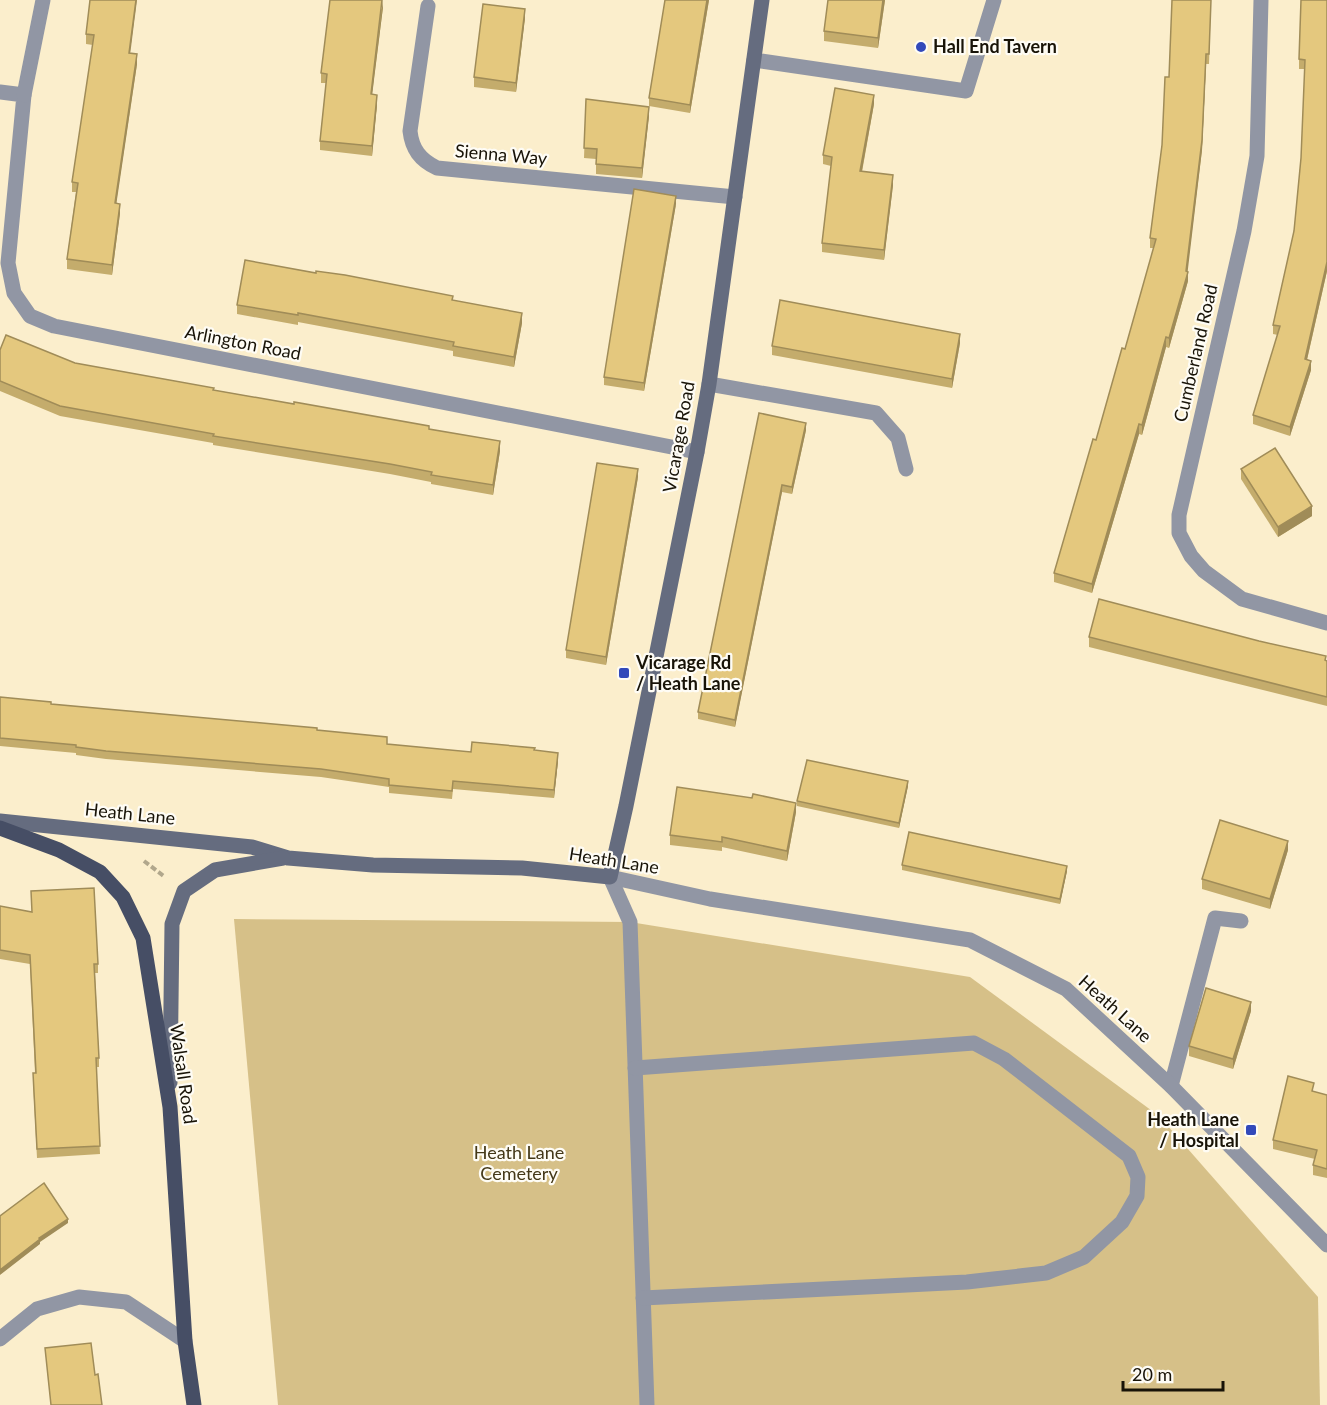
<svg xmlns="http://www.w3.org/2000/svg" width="1327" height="1405" viewBox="0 0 1327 1405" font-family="Lato,sans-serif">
	<rect width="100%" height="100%" fill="#fbeecc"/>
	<polygon fill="#d6c088" points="234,919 630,922 970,977 1159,1116 1318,1297 1320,1405 278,1405"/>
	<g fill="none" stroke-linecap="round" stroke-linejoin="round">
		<polyline stroke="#b1a78c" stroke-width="4" stroke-dasharray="6 3" stroke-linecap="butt" points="144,861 165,877"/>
		<g stroke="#9196a4" stroke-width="15">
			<polyline points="754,60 966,91 994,0"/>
			<polyline points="709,384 876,413 898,438 906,469"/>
			<polyline points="610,877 630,922 647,1405"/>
			<polyline points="635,1068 974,1043 1004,1059 1129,1156 1138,1177 1137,1196 1122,1222 1084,1257 1046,1273 967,1282 643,1298"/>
		</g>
		<g stroke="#9196a4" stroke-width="15">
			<polyline points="1261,0 1257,156 1244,231 1179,515 1179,533 1191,556 1204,571 1242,599 1327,623"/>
			<path d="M428,6l-18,125c2,18 10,29 27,37l298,29"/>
			<polyline points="0,92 24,95 8,263 14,293 30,316 54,326 697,452"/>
			<polyline points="24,95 43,0"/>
			<polyline points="1171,1086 1215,918 1241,921"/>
			<polyline points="0,1339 37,1309 79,1297 126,1302 185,1341"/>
		</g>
		<polyline stroke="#9196a4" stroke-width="15" points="610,877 710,899 970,940 1066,989 1171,1086 1327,1245"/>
		<g stroke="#656c7f" stroke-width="15">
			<polyline points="0,821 252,847 288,858 373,865 522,868 610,877 626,806 697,452 709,384 762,0"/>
			<polyline points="170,1083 172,924 184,891 215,870 283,858"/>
		</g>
		<polyline stroke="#464e65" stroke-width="15" points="0,828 59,850 100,872 123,897 143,938 170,1107 185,1341 194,1405"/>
	</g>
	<g fill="#c4ac6c">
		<polygon points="90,0 137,64 116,203 120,213 112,275 67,269 67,259 76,192 72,192 72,182 93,45 86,44 86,34"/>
		<polygon points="665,0 709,0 690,113 649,106 649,98"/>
		<polygon points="885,0 878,48 824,41 824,31"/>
		<polygon points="1211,0 1209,64 1206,64 1202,150 1187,271 1188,281 1169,348 1166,347 1142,435 1139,434 1092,593 1054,582 1054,573 1125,349 1154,248 1150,248 1150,238 1162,145 1169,77"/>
		<polygon points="1327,0 1327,271 1307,360 1311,370 1290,436 1253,424 1253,415 1278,335 1273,334 1273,325 1294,231 1301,158 1305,69 1299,69 1299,59"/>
		<polygon points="383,7 372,94 377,105 372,156 320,150 320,141 326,83 321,83 321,73"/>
		<polygon points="525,18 516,92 474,87 474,77"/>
		<polygon points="586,99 649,116 642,178 596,174 596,159 584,158"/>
		<polygon points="874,104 862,172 893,185 884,260 822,252 822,243 831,166 823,164 823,155"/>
		<polygon points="676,204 644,391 604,385 604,377"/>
		<polygon points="453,300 522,323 514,367 453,356 453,351 298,322 298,325 237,314 237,305"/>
		<polygon points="960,343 952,388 772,355 772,346"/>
		<polygon points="0,350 75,363 214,390 429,429 500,451 493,495 431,484 431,482 390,474 213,445 213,443 60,416 0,391"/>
		<polygon points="759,413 806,430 792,494 782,492 735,727 698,719 698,712"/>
		<polygon points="1241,469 1312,516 1278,537 1241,479"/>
		<polygon points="638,477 606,665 566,658 566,650"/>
		<polygon points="1089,637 1327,661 1327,706 1089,647"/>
		<polygon points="0,697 51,704 317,730 387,744 471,752 534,750 558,761 554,798 453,789 452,799 389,793 389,787 321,777 106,759 76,755 76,753 0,746"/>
		<polygon points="908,786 899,828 797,806 797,801"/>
		<polygon points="752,798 796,812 787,861 722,847 722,851 670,845 670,835"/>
		<polygon points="1288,850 1270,909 1202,889 1202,879"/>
		<polygon points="902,865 1067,871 1060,904 902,870"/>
		<polygon points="0,906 98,964 98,973 95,973 99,1058 99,1067 96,1067 100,1154 37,1158 33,1082 35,1073 30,964 0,959"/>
		<polygon points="1251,1011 1233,1069 1189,1056 1189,1046"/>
		<polygon points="1314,1092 1327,1095 1327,1178 1313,1175 1313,1165 1315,1159 1273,1149 1273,1140"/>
		<polygon points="45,1348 95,1375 102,1405 51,1405"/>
	</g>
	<g fill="#a08c58">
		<polygon points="136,0 137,0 129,63 129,53"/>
		<polygon points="383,0 383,7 371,104 371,94"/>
		<polygon points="707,0 709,0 690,113 690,105"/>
		<polygon points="883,0 885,0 878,48 878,38"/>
		<polygon points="525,9 525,18 516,92 516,83"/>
		<polygon points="137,54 137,64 115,213 115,203"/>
		<polygon points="1206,64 1202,150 1187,277 1188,272 1188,281 1169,348 1169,338 1186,271"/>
		<polygon points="377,95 377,105 372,156 372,146"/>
		<polygon points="874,95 874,104 860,181 860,171"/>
		<polygon points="649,107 649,116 642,178 642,168"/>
		<polygon points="893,175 893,185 884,260 884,250"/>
		<polygon points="676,196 676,204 644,391 644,383"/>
		<polygon points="120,204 120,213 112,275 112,265"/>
		<polygon points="1327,262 1327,271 1305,368 1305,359"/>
		<polygon points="522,313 522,323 514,367 514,357"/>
		<polygon points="960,334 960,343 952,388 952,379"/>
		<polygon points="1166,337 1166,347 1142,435 1142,425"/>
		<polygon points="1311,361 1311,370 1290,436 1290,427"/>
		<polygon points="806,423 806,430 792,494 792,487"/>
		<polygon points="1139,424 1139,434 1092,593 1092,584"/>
		<polygon points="500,441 500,451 493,495 493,485"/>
		<polygon points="638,469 638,477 606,665 606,657"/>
		<polygon points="782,485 782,492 735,727 735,720"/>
		<polygon points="1312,506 1312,516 1278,537 1278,527"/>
		<polygon points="558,753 558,761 554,798 554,790"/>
		<polygon points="908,781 908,786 899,828 899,823"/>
		<polygon points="796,803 796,812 787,861 787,851"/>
		<polygon points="1288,841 1288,850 1270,909 1270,899"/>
		<polygon points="1067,866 1067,871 1060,904 1060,899"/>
		<polygon points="1251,1002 1251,1011 1233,1069 1233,1059"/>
		<polygon points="68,1219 68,1223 40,1242 40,1244 0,1275 0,1270 39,1238"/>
	</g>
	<g fill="#e4c87e" stroke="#a08c58" stroke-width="1.5">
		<polygon points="90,0 136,0 129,53 137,54 115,203 120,204 112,265 67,259 78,183 72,182 94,35 86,34"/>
		<polygon points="330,0 382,0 371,94 377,95 372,146 320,141 327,74 321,73"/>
		<polygon points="665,0 707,0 690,105 649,98"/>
		<polygon points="828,0 883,0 878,38 824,31"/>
		<polygon points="1172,0 1211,0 1209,54 1206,54 1202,140 1186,271 1188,272 1169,338 1166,337 1142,425 1139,424 1092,584 1054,573 1093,439 1096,440 1122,348 1125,349 1156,239 1150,238 1162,145 1165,77 1169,77"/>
		<polygon points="1301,0 1327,0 1327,262 1305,359 1311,361 1290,427 1253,415 1280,326 1273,325 1294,231 1301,158 1305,60 1299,59"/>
		<polygon points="483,4 525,9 516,83 474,77"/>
		<polygon points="835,88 874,95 860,171 893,175 884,250 822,243 832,157 823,155"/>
		<polygon points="586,99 649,107 642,168 596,164 597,149 584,148"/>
		<polygon points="634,189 676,196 644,383 604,377"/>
		<polygon points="245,260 316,273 316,271 345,275 453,296 452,300 522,313 514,357 453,346 454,342 298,313 298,315 237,305"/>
		<polygon points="780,300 960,334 952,379 772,346"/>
		<polygon points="6,335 75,363 214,388 213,390 294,404 294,402 429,426 429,429 500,441 493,485 431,475 432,472 390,464 213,436 214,434 60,406 0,381 0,350"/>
		<polygon points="759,413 806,423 792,487 782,485 735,720 698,712"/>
		<polygon points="1275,448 1312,506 1278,527 1241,469"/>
		<polygon points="597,463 638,469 606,657 566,650"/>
		<polygon points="1099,599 1259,641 1326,656 1325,660 1327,661 1327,697 1089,637"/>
		<polygon points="0,697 51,702 51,704 317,728 317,730 387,737 387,744 471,752 472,742 535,748 534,750 558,753 554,790 453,781 452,791 389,785 389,779 321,769 106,751 76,747 76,745 0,738"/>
		<polygon points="807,760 908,781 899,823 797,801"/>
		<polygon points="677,787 752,798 753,794 796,803 787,851 722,837 722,842 670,835"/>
		<polygon points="1220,820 1288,841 1270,899 1202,879"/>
		<polygon points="909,832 1067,866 1060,899 902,865"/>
		<polygon points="94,888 98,964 94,964 99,1058 96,1058 100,1146 37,1149 33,1073 36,1073 30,955 0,950 0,906 32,912 31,891"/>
		<polygon points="1206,988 1251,1002 1233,1059 1189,1046"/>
		<polygon points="1288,1076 1314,1083 1312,1091 1327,1095 1327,1169 1313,1165 1317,1150 1273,1140"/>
		<polygon points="44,1183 68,1219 39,1238 40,1239 0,1270 0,1216"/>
		<polygon points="91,1343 95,1375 98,1374 102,1405 51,1405 45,1348"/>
	</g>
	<g fill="#3249ba" stroke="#fefcf5" stroke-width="2">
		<circle cx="921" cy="47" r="6"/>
		<rect x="618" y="667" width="12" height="12" rx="3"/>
		<rect x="1245" y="1124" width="12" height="12" rx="3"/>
	</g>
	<g text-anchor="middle" stroke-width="4.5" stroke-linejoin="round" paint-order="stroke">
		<g font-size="18" font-weight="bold" fill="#181307" stroke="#fefcf5" text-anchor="start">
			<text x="933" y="53">Hall End Tavern</text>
			<text x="636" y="669">Vicarage Rd<tspan x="636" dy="21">/ Heath Lane</tspan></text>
			<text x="1239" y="1126" text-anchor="end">Heath Lane<tspan x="1239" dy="21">/ Hospital</tspan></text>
		</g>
		<g font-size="18" fill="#181307" stroke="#fefcf5">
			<text transform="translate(501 155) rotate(5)" y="6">Sienna Way</text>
			<text transform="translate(243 343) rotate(11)" y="6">Arlington Road</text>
			<text transform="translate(1196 353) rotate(-77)" y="6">Cumberland Road</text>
			<text transform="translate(679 437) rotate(-80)" y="6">Vicarage Road</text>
			<text transform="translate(130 814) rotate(6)" y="6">Heath Lane</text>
			<text transform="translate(614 861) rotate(9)" y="6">Heath Lane</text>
			<text transform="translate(1115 1009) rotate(42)" y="6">Heath Lane</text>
			<text transform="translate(183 1074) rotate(82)" y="6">Walsall Road</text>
		</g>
		<g font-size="18" fill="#443818" stroke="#fefcf5">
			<text x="519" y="1159">Heath Lane<tspan x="519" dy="21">Cemetery</tspan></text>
		</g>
	</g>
	<path d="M1123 1381v9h100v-9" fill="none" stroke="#181307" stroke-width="3"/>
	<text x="1132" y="1381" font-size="18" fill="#181307" stroke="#fefcf5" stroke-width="4.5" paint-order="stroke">20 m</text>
</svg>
